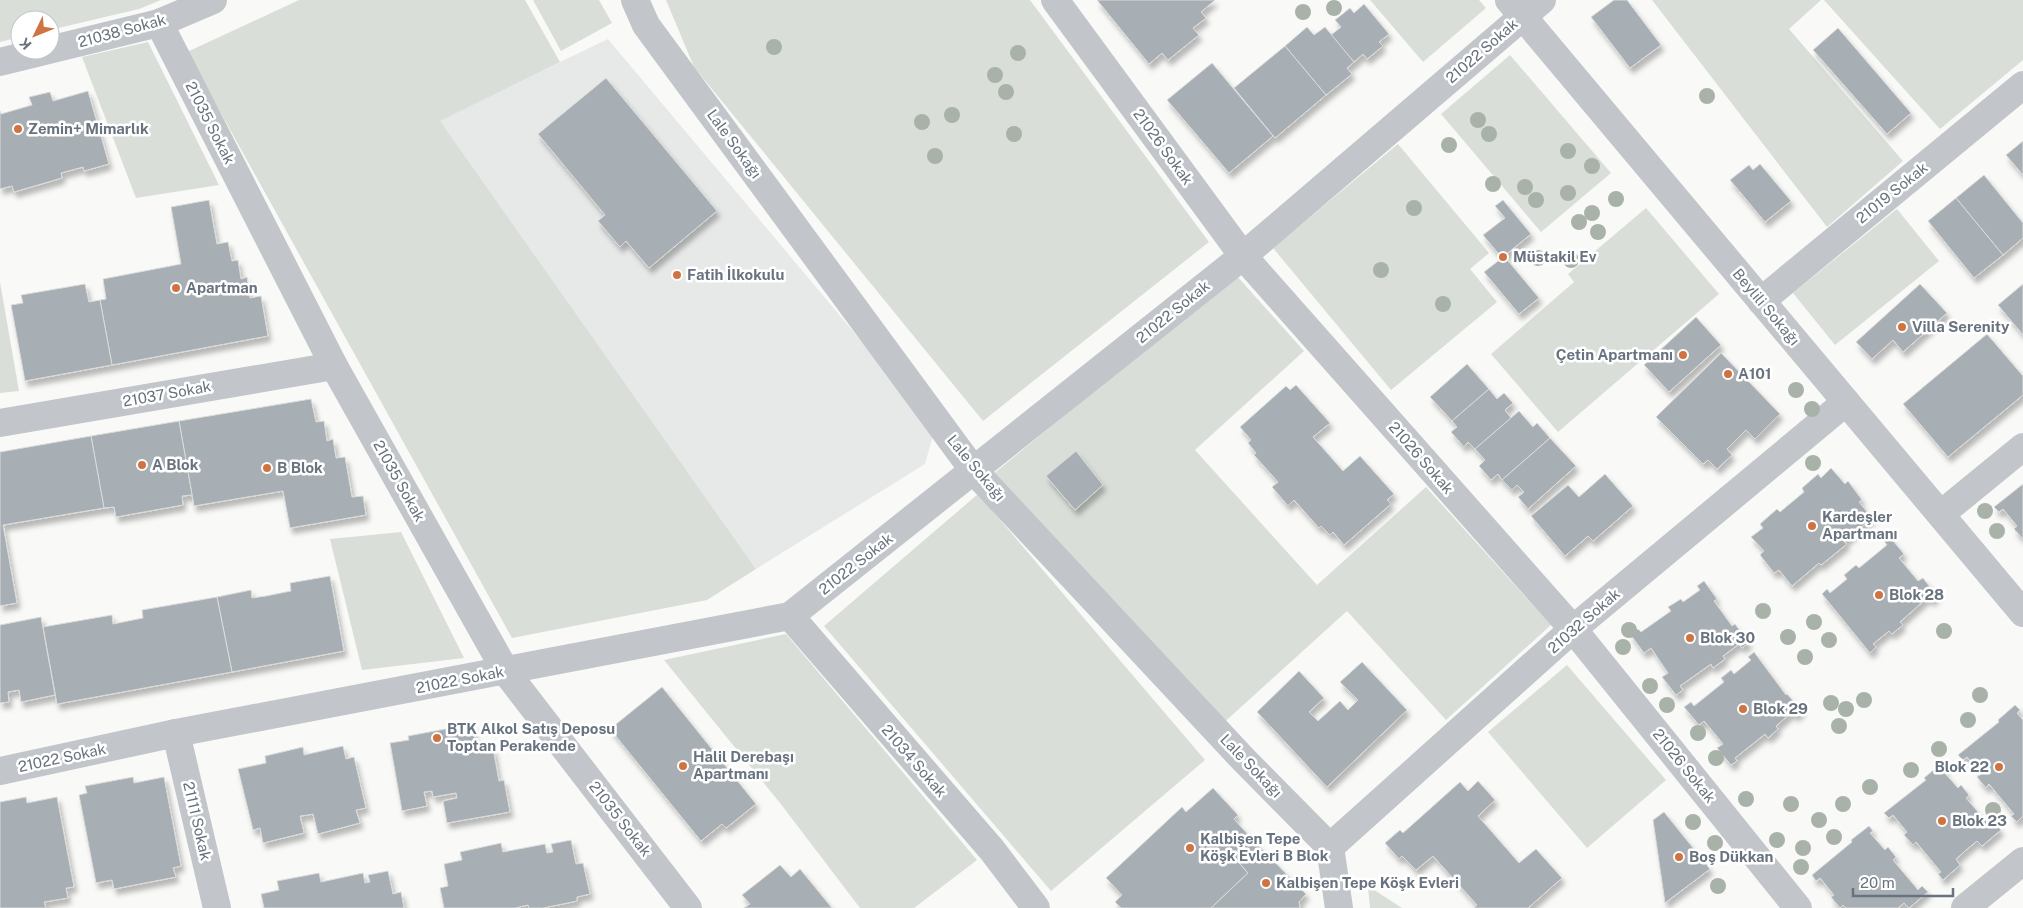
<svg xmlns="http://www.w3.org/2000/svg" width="2023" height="908" viewBox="0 0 2023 908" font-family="'Public Sans',sans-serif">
	<defs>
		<filter id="shadow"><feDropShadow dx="3" dy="5.5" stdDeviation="2.5" flood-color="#0004"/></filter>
	</defs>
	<rect width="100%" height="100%" fill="#f9faf8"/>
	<polygon fill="#e7e9e8" points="608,39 935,429 925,464 756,569 439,120"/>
	<g fill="#d9ded8">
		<polygon points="0,0 161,0 139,9 50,30 50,20 20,20 20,37 0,42"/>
		<polygon points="299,0 525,0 560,62 440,121 756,569 707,600 512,638 187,52"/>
		<polygon points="533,0 599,0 612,23 561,51"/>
		<polygon points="666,0 1030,0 1209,242 983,421 694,67"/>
		<polygon points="1370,0 1479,0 1486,8 1423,62"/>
		<polygon points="1652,0 1821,0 1789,29 1903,161 1827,227"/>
		<polygon points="1824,0 2023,0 2023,60 1940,129"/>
		<polygon points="148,42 219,185 136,198 82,57"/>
		<polygon points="1510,55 1611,173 1541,232 1441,114"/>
		<polygon points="1398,144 1489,253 1470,269 1497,302 1391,390 1273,248"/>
		<polygon points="1646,208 1719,294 1558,432 1491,354 1574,282 1568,274"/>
		<polygon points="1897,209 1939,261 1835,345 1793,293"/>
		<polygon points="1236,275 1304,351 1195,450 1317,585 1426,487 1551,625 1446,720 1347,611 1219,727 992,475"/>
		<polygon points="0,282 19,391 0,393"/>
		<polygon points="978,494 1205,760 1051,891 824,626"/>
		<polygon points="401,532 464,658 362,670 330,539"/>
		<polygon points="786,634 977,860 914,908 860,908 780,803 664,660"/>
		<polygon points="1567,665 1666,780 1587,848 1488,732"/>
		<polygon points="1368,886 1402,908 1370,908"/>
	</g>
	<g fill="#a7aeb4" stroke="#dbdcda" filter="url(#shadow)">
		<polygon points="1097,0 1215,0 1201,12 1206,18 1193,28 1199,35 1168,60 1162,53 1149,64"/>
		<polygon points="1614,0 1627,0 1661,45 1630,68 1591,17"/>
		<polygon points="1364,4 1389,34 1379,42 1383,46 1367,59 1363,54 1354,62 1331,35 1341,27 1335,20 1350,8 1354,13"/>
		<polygon points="1307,27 1314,35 1325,27 1354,62 1347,68 1352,74 1326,95 1285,46"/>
		<polygon points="1838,28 1911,113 1887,134 1813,50"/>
		<polygon points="1285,46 1326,95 1275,138 1234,88"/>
		<polygon points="1212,63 1273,136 1229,173 1167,100"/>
		<polygon points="606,78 717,211 649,268 626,241 620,247 598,221 605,215 538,134"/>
		<polygon points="88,91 109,164 84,171 83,167 61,173 62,178 14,192 12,186 0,189 0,111 1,114 32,105 29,97 50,92 53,101"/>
		<polygon points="2023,141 2023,175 2006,155"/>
		<polygon points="1760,164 1791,201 1765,222 1730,180 1749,165 1753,170"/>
		<polygon points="1984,175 2023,223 2023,238 2003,255 1956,198"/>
		<polygon points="1956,198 2003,255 1974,278 1928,221"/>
		<polygon points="209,200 217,244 228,242 232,261 238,260 241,279 247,277 250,298 261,296 268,336 112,365 100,300 106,299 103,279 181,264 171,207"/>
		<polygon points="1503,200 1531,234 1504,256 1539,298 1519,314 1484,272 1502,258 1483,235 1505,218 1495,206"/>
		<polygon points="85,284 89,302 100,300 112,365 25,381 11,305 23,303 21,295"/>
		<polygon points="1920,284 1947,313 1903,352 1893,340 1872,359 1856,342"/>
		<polygon points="2023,284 2023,335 1998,305"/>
		<polygon points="1696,317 1721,345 1669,392 1644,365"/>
		<polygon points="1987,334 2023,376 2023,395 1948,457 1903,404"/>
		<polygon points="1721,353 1780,414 1755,439 1746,430 1727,449 1732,455 1717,469 1708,460 1703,464 1656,417"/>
		<polygon points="1467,364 1489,389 1452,421 1430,397"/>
		<polygon points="1296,385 1330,423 1313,437 1343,471 1360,456 1394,494 1387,500 1391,504 1344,545 1333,532 1330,535 1321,526 1319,528 1294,500 1288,506 1272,487 1278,482 1254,455 1256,453 1248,443 1251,440 1240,427 1286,386 1290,390"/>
		<polygon points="1489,389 1497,399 1504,393 1513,403 1505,410 1511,418 1475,449 1468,442 1464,447 1451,432 1457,427 1452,421"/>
		<polygon points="311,399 316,422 324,421 327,441 333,439 336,458 345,457 352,497 363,496 366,515 290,528 283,491 194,506 179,421"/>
		<polygon points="1519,411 1533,427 1537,423 1550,438 1502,480 1498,474 1491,480 1479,466 1485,460 1475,449"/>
		<polygon points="179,421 192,495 182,496 183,505 116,517 114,507 104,508 91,436"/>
		<polygon points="91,436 104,508 3,525 17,603 0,606 0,452"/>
		<polygon points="1550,438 1576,466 1528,509 1518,497 1524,492 1517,485 1512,490 1502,480"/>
		<polygon points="1076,451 1103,485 1075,510 1046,476"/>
		<polygon points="1831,468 1845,484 1848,481 1862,500 1859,502 1872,518 1844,542 1847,544 1821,565 1819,563 1792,586 1779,570 1774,573 1760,555 1764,551 1751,537 1763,528 1760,524 1769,516 1777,509 1780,512 1804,492 1802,488 1818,474 1821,478"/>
		<polygon points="1605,474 1633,506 1593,541 1588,536 1565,556 1531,516 1568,485 1579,497"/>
		<polygon points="2023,484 2023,539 2014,529 2017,526 2003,509 1999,512 1994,507"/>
		<polygon points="1889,536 1904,554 1899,558 1918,581 1923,578 1937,596 1931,601 1928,597 1900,622 1903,625 1892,634 1889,631 1873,644 1876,647 1870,653 1822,594 1827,589 1830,593 1847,579 1844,575 1856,565 1859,568 1887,545 1884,541"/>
		<polygon points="330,576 344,651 232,672 217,597 251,590 252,598 266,596 291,591 290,583"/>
		<polygon points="1704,581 1717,599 1714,601 1732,626 1735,624 1749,643 1742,648 1739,644 1723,656 1725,659 1713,668 1711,664 1680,686 1683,690 1676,695 1662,677 1668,673 1651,648 1644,653 1630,634 1638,629 1641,632 1671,611 1668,607 1681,599 1683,602 1700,590 1697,586"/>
		<polygon points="217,597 232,672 57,704 43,627 112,615 113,624 143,618 142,610"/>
		<polygon points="41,617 55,695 21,702 19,690 8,692 9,702 0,703 0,625"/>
		<polygon points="1754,652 1786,695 1787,694 1802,711 1795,716 1792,712 1776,726 1778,729 1768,738 1765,734 1735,758 1737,761 1731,765 1717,748 1723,744 1715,734 1704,721 1699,725 1684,707 1691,702 1694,706 1724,682 1721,678 1731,670 1734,674 1751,660 1748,657"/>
		<polygon points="1362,662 1407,710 1327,787 1257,712 1299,671 1324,698 1309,712 1318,721 1340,701 1348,710 1358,700 1340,682"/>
		<polygon points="662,687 756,804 726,828 722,824 701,841 610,729"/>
		<polygon points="2015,705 2020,710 2017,713 2023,720 2023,816 2017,822 2011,816 2014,814 1989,784 1986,788 1977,777 1981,774 1967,757 1963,760 1958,755 1999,722 1998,720"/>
		<polygon points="472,724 477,751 493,748 499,781 504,780 510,812 447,823 443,801 457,798 456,793 433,797 432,791 424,792 427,806 402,811 390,743 409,740 408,736"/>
		<polygon points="343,746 346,759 354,757 366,808 356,810 360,823 318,834 313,814 308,815 300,816 304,833 263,843 260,828 253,830 238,769 266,763 265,756 303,747 304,755"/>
		<polygon points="1942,763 1946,768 1943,771 1958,788 1961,785 1969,795 1966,798 1991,827 1995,824 2001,830 1982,846 1977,841 1966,850 1956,859 1960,865 1943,880 1938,874 1941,872 1916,842 1913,845 1904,835 1907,832 1893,815 1889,818 1884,813 1926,780 1924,778"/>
		<polygon points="133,777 134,783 164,777 181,866 173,868 176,877 114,889 112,880 96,883 79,795 87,793 85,786"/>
		<polygon points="1478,781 1495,800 1478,816 1519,863 1536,849 1562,878 1528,908 1474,908 1477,905 1433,856 1416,870 1402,856 1399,859 1385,843 1400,830 1403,833 1460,782 1468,791"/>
		<polygon points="1213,788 1238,815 1234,819 1252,839 1234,857 1248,873 1211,908 1121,908 1115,902 1122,895 1106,878 1182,807 1186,812"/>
		<polygon points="26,797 27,803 57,797 74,887 66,888 68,898 44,902 46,908 0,908 0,802"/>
		<polygon points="1664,812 1710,869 1665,903 1653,820"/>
		<polygon points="1869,826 1873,831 1870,833 1885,850 1888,847 1896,857 1893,860 1918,890 1922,886 1928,892 1909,908 1904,903 1898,908 1846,908 1843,905 1840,908 1831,897 1834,895 1820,878 1816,881 1812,875 1852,842 1851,840"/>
		<polygon points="1252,839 1306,894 1299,902 1300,908 1211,908 1248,873 1234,857"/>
		<polygon points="571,840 576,864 583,863 590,894 577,897 577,901 543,908 529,908 528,905 515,908 444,908 440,888 448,886 444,864 462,860 460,852 501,843 503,852 545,844 547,853 553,852 551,844"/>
		<polygon points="780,865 791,877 800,869 832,908 744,908 750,904 742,895"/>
		<polygon points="388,871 393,894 401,892 404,908 264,908 261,894 279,890 277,881 319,873 321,882 363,873 365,883 370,882 368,875"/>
	</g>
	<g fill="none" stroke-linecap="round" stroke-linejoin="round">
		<g stroke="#c2c5c9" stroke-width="28">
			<polyline points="635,0 646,25 974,471 1243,759 1330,847 1339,908"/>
			<polyline points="1055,0 1243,256 1573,629 1798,908"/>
			<polyline points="1509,0 2023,613"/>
			<polyline points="159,23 334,366 506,672 688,908"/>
			<polyline points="0,62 159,23 213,0"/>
			<polyline points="1761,301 2023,85"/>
			<polyline points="0,423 334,366"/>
			<polyline points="1941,514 2023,447"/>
			<polyline points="790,616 992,850 1036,908"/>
			<polyline points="176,733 217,908"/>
			<polyline points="0,771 176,733 790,616 1243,256 1542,0"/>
			<polyline points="1330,847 1573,629 1846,402"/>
			<polyline points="1965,908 2023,861"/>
		</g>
	</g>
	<g fill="#a9b2a8">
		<circle cx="1334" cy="8" r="8"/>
		<circle cx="1303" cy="12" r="8"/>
		<circle cx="774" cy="47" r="8"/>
		<circle cx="1018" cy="53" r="8"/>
		<circle cx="995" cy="75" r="8"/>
		<circle cx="1006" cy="92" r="8"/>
		<circle cx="1707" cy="96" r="8"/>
		<circle cx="952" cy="115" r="8"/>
		<circle cx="1478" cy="120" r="8"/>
		<circle cx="922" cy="122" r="8"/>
		<circle cx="1014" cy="134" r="8"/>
		<circle cx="1489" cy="134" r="8"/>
		<circle cx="1449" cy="145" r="8"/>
		<circle cx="1568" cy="151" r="8"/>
		<circle cx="935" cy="156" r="8"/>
		<circle cx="1592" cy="166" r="8"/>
		<circle cx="1493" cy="184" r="8"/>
		<circle cx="1525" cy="187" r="8"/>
		<circle cx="1568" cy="193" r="8"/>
		<circle cx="1616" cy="199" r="8"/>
		<circle cx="1536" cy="200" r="8"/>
		<circle cx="1414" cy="208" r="8"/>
		<circle cx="1592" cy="213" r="8"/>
		<circle cx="1579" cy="222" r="8"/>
		<circle cx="1598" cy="232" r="8"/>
		<circle cx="1538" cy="258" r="8"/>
		<circle cx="1571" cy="260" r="8"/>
		<circle cx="1381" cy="270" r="8"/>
		<circle cx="1443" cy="304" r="8"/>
		<circle cx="1796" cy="390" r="8"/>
		<circle cx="1812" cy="409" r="8"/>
		<circle cx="1813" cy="463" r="8"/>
		<circle cx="1985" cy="511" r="8"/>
		<circle cx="1997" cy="531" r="8"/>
		<circle cx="1763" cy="611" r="8"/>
		<circle cx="1814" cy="622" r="8"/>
		<circle cx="1629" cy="630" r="8"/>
		<circle cx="1944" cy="631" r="8"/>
		<circle cx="1788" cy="637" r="8"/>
		<circle cx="1829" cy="640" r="8"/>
		<circle cx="1623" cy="647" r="8"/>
		<circle cx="1805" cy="657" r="8"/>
		<circle cx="1650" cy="686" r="8"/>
		<circle cx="1980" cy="695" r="8"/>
		<circle cx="1864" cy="700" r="8"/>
		<circle cx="1831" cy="703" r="8"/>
		<circle cx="1667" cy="705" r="8"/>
		<circle cx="1846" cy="709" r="8"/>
		<circle cx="1968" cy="720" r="8"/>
		<circle cx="1839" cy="726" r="8"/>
		<circle cx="1698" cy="733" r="8"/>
		<circle cx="1939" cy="749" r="8"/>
		<circle cx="1716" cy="758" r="8"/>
		<circle cx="1911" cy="770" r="8"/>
		<circle cx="1870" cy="787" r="8"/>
		<circle cx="1746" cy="799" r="8"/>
		<circle cx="1791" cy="804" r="8"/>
		<circle cx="1843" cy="804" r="8"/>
		<circle cx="1993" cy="810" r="8"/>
		<circle cx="1819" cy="820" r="8"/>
		<circle cx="1693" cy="822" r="8"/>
		<circle cx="1834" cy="837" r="8"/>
		<circle cx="1777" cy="840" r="8"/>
		<circle cx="1715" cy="843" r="8"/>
		<circle cx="1803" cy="848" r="8"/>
		<circle cx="1801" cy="867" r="8"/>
		<circle cx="1718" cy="886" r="8"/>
	</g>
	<g fill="#cf7343" stroke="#fff" stroke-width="2">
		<circle cx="18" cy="129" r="5"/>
		<circle cx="1503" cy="257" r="5"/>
		<circle cx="677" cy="275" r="5"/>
		<circle cx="176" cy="288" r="5"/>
		<circle cx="1902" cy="327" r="5"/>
		<circle cx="1683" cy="355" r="5"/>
		<circle cx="1728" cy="374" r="5"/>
		<circle cx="142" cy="465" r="5"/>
		<circle cx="267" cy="468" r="5"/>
		<circle cx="1812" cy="526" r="5"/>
		<circle cx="1879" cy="595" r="5"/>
		<circle cx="1690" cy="638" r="5"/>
		<circle cx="1743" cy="709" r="5"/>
		<circle cx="437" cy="738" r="5"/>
		<circle cx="683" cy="766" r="5"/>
		<circle cx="1999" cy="767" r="5"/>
		<circle cx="1942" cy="821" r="5"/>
		<circle cx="1190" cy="848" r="5"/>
		<circle cx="1679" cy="857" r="5"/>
		<circle cx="1266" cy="883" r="5"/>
	</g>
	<g text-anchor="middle" stroke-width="5" stroke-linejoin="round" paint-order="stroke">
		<g font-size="15" fill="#68737f" stroke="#fff">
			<text transform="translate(122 31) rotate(-15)" y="5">21038 Sokak</text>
			<text transform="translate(1482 51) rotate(-41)" y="5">21022 Sokak</text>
			<text transform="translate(210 123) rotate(63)" y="5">21035 Sokak</text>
			<text transform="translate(734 144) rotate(54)" y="5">Lale Sokağı</text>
			<text transform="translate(1163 147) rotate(54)" y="5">21026 Sokak</text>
			<text transform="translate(1892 193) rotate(-39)" y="5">21019 Sokak</text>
			<text transform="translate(1766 307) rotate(50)" y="5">Beylili Sokağı</text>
			<text transform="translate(1173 312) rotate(-39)" y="5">21022 Sokak</text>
			<text transform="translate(167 394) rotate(-10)" y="5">21037 Sokak</text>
			<text transform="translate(1421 458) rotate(49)" y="5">21026 Sokak</text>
			<text transform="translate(976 468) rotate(50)" y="5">Lale Sokağı</text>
			<text transform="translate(399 481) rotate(61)" y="5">21035 Sokak</text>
			<text transform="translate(856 564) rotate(-38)" y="5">21022 Sokak</text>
			<text transform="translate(1584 621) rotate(-41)" y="5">21032 Sokak</text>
			<text transform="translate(460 680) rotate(-11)" y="5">21022 Sokak</text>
			<text transform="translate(62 758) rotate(-12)" y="5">21022 Sokak</text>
			<text transform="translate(914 761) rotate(49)" y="5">21034 Sokak</text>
			<text transform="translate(1251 766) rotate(46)" y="5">Lale Sokağı</text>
			<text transform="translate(1684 766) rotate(51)" y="5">21026 Sokak</text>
			<text transform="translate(620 819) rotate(52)" y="5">21035 Sokak</text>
			<text transform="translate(197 821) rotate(77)" y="5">21111 Sokak</text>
		</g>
		<g font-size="15" font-weight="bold" fill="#68737f" stroke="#fff" text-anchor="start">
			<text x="28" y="134">Zemin+ Mimarlık</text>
			<text x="1513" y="262">Müstakil Ev</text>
			<text x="687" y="280">Fatih İlkokulu</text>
			<text x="186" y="293">Apartman</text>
			<text x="1912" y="332">Villa Serenity</text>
			<text x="1673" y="360" text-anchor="end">Çetin Apartmanı</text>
			<text x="1738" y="379">A101</text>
			<text x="152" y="470">A Blok</text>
			<text x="277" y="473">B Blok</text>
			<text x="1822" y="522">Kardeşler<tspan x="1822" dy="17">Apartmanı</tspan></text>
			<text x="1889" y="600">Blok 28</text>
			<text x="1700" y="643">Blok 30</text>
			<text x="1753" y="714">Blok 29</text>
			<text x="447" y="734">BTK Alkol Satış Deposu<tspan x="447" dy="17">Toptan Perakende</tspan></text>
			<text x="693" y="762">Halil Derebaşı<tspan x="693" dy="17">Apartmanı</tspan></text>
			<text x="1989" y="772" text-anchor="end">Blok 22</text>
			<text x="1952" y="826">Blok 23</text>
			<text x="1200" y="844">Kalbişen Tepe<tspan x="1200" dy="17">Köşk Evleri B Blok</tspan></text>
			<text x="1689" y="862">Boş Dükkan</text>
			<text x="1276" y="888">Kalbişen Tepe Köşk Evleri</text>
		</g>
	</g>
	<g transform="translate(35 35) rotate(227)"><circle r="24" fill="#ffffff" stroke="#c3c7cc"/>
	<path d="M0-4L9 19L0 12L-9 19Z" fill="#cf7343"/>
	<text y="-8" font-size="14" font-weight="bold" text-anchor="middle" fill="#68737f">K</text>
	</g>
	<path d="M1853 888v8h100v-8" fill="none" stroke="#68737f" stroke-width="2.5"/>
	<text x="1860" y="888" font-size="15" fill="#68737f" stroke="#ffffff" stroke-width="4" paint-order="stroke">20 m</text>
</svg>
